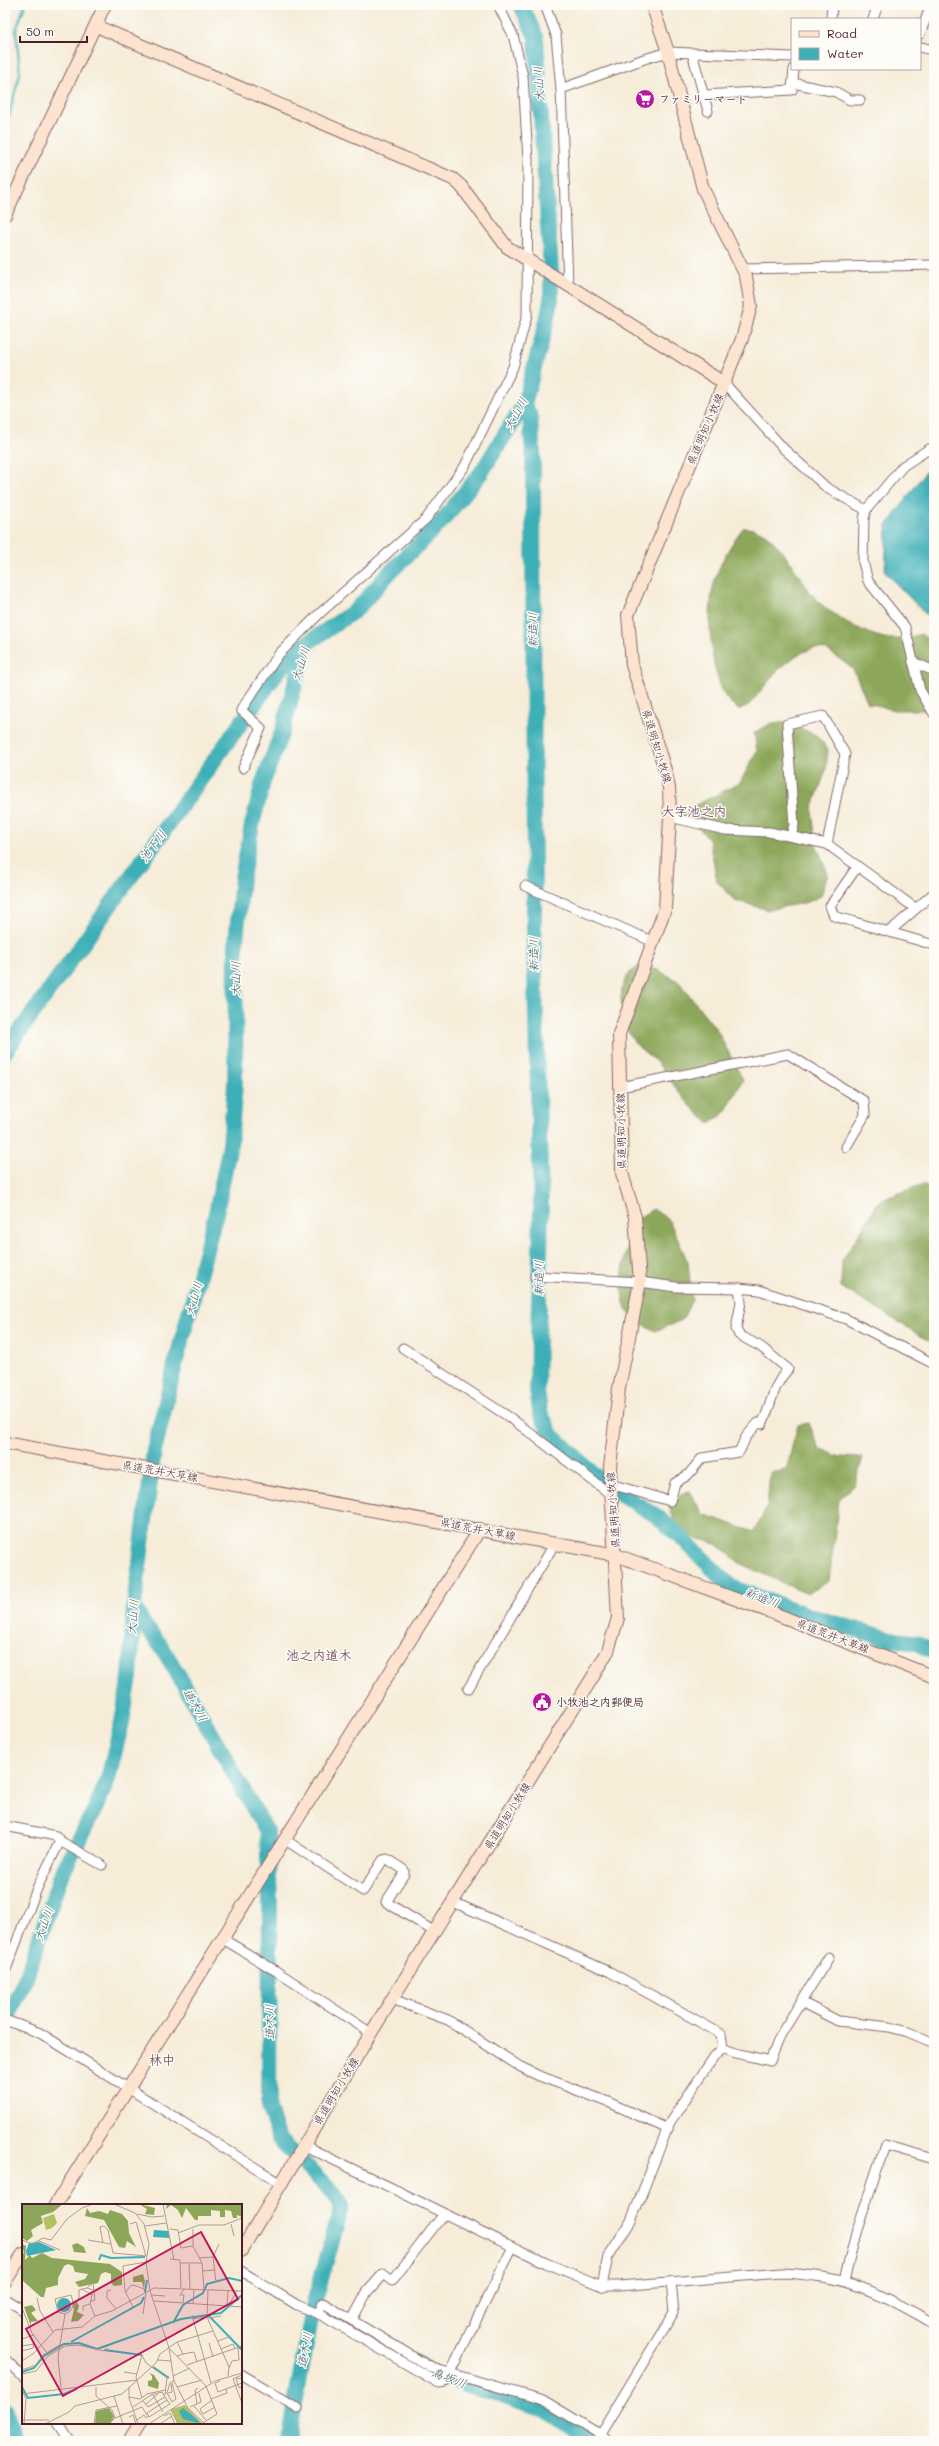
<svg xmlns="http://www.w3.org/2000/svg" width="939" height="2446" viewBox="0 0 939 2446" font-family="Mali,'Klee One',sans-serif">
	<rect width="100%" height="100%" fill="#fdfcf7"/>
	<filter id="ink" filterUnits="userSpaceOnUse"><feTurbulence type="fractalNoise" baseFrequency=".025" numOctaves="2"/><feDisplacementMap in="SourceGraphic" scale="8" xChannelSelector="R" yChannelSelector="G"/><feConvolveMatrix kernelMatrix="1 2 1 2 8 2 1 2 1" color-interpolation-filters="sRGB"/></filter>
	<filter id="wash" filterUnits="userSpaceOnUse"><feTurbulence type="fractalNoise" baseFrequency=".012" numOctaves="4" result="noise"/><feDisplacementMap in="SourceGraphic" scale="16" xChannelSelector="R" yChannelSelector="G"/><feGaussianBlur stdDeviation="0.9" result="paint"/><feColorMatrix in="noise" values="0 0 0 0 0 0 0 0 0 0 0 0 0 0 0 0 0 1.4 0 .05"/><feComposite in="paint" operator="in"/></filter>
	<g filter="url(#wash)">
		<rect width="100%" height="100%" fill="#f6ecd8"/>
		<g fill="#8ca75a" stroke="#6b6342">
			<path d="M743,528c37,-2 53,54 78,76 16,14 54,37 76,35 8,0 16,-3 24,-5l13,10v66h-40l-26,-7 -15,-34 -27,-20 -13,-1 -16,7 -18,14 -30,36 -11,5c-4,-5 -12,-10 -14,-16 -15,-30 -19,-89 -7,-120 6,-17 15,-31 26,-46z"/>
			<polygon points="794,722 794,725 818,736 828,750 826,770 812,809 816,844 828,874 821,896 808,902 768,910 734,900 717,881 709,839 696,825 680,816 684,811 740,783 757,750 754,733 772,723"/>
			<path d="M639,966l19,4 20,11 39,49 26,50 -19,34 -15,9c-22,-17 -33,-36 -50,-58 -7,-9 -20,-15 -26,-25 -14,-21 -20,-61 6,-74z"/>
			<polygon points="923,1184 934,1190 934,1344 841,1287 842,1261 879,1201"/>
			<path d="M653,1209l16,11 19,42 4,38 -10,20 -27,11c-8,-5 -21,-11 -26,-18 -16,-21 -1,-68 5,-92z"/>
			<polygon points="809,1423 819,1448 840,1457 863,1458 854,1486 839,1499 829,1581 807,1594 741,1564 718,1545 688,1535 675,1522 669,1507 675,1498 689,1491 703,1514 754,1532 767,1507 770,1473 786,1470 798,1425"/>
		</g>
		<polygon fill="#3eafb7" stroke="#446771" points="934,469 934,623 885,572 887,525 927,470"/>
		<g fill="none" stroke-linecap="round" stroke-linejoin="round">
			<polyline stroke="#3eafb7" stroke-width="2.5" points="5,131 20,73 16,30 25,5"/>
			<g stroke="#3eafb7" stroke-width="16">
				<polyline points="524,404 530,416 533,453 534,943 541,1207 537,1390 540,1412 551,1434 601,1481"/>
				<polyline points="5,1052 279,670 306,644 356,610 390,572 441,522 481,473 524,404 547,321 551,300 551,271 536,37 521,5"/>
				<polyline points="619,1493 655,1515 680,1536 731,1587 813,1617 890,1639 917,1643 934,1652"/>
				<polyline points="134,1606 144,1625 163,1649 183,1683 267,1832 270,1901 269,2110 279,2139 338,2198 342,2206 314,2303 288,2441"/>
				<polyline points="5,2024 27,1975 61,1875 98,1803 108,1779 122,1722 130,1677 134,1606 154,1451 176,1361 216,1213 230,1145 235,1084 236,941 242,878 252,825 263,782 283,729 306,644"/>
				<polyline points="414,2362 436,2375 545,2410 590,2438"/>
				<polyline points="5,2409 15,2441"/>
			</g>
		</g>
	</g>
	<g filter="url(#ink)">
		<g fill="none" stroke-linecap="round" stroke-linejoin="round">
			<defs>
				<g id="street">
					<polyline points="545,5 556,35 561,89 568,285"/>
					<polyline points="831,19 832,5"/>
					<polyline points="873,19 878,5"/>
					<polyline points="920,34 931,5"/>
					<polyline points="920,47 934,50"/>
					<polyline points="692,53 708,111"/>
					<polyline points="793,83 836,92 850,100 860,100"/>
					<polyline points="561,89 644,59 668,52 792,57"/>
					<polyline points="704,95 792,90 794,69"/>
					<polyline points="743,269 934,265"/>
					<polyline points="724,383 784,449 827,488 866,510"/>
					<polyline points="934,451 929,449 903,466 866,510 864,519 863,562 868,581 905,627 920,690 934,714"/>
					<polyline points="913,662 934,671"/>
					<polyline points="243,768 261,728 241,710 279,654 318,615 426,519 465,466 513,367 527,315 528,160 523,76 513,35 498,5"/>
					<polyline points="670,817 725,830 769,832 827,844 915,908"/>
					<polyline points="791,836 794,825 787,724 823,716 845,754 827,844"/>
					<polyline points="857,867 830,906 834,916 934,945"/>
					<polyline points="525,886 654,942"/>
					<polyline points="890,931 934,893"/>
					<polyline points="620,1087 788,1054 864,1101 865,1115 846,1147"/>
					<polyline points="535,1276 640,1282 676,1287 739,1288 759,1290 846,1319 934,1364"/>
					<polyline points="403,1348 512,1419 610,1494"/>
					<path d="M610,1484l60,17 5,-18 13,-8 14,-17 37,-6 7,-15 12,-14 4,1c11,-22 9,-36 26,-55l-27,-22 -22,-12 -3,-6 5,-27 -2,-14"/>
					<polyline points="468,1689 555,1543"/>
					<polyline points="5,1826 56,1836 60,1841 102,1865"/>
					<polyline points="284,1839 363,1891 383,1860 387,1859 404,1870 404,1874 386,1902 435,1932"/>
					<polyline points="452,1904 460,1905 610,1972 721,2034 723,2048 714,2057 670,2122 631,2221 608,2257 602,2286"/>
					<polyline points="223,1939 276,1971 371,2033"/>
					<polyline points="5,1972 38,1886 60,1841"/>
					<polyline points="392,1999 448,2020 519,2066 537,2075 608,2102 668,2129"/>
					<polyline points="801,2002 838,2021 889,2027 908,2032 934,2043"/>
					<polyline points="5,2020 40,2033 280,2183"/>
					<path d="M723,2048c15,8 31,8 47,13l11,-27 48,-77"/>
					<path d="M303,2145l243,118 56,23h17l162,-13c21,1 44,3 64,9 28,8 64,27 89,42"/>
					<polyline points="241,2271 297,2305 323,2316 439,2383 445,2382 513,2247"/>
					<polyline points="844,2281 856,2233 885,2145 934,2159"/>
					<polyline points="5,2299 23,2310"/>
					<polyline points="318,2314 323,2303 432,2368 543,2400 596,2432 607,2441"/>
					<polyline points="352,2320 367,2292 383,2274 392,2281 444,2214"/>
					<polyline points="5,2359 23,2377"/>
					<polyline points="241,2374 298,2408"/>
					<polyline points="58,2423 70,2441"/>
					<polyline points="599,2436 674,2312 671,2282"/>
				</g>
				<g id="secondary">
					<polyline points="97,23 103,29 453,179 461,186 507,247 724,383"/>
					<polyline points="5,215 105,5"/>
					<polyline points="5,1443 616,1555 776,1614 934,1677"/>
					<polyline points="55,2205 480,1529"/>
					<polyline points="241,2251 371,2033 594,1675 608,1651 618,1618 610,1467 619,1388 640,1282 635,1217 622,1173 619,1034 665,909 670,817 669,788 666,773 632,665 628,615 742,339 751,306 746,276 703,189 668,52 652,5"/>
					<polyline points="5,2282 23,2254"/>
					<polyline points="129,2441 140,2423"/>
				</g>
			</defs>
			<use href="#street" stroke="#866768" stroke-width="11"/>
			<use href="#secondary" stroke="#866768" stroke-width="14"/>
			<use href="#street" stroke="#fff" stroke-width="9"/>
			<use href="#secondary" stroke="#fde4d1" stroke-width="12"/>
		</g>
	</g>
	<defs>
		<symbol id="supermarket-disc" viewBox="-11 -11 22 22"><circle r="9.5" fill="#b5179e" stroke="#fdfcf7"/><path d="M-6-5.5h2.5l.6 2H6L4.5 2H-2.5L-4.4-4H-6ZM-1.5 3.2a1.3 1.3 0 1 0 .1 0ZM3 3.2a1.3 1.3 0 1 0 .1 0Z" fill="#fff"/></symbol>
		<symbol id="civic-disc" viewBox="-11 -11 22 22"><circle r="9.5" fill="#b5179e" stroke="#fdfcf7"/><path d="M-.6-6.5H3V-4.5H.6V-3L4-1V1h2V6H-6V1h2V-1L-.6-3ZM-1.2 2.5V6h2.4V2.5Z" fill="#fff"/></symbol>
	</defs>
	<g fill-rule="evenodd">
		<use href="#supermarket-disc" x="634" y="88" width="22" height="22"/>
		<use href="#civic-disc" x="531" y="1691" width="22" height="22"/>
	</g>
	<g text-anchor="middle" stroke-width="3" stroke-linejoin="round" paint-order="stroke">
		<g font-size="11" font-weight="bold" fill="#4a1f2b" stroke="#fdfcf7" text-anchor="start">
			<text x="659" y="103">ファミリーマート</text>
			<text x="556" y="1706">小牧池之内郵便局</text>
		</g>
		<g font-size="11" fill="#4a1f2b" stroke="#fdfcf7">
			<text transform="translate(705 429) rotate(-67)" y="4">県道明知小牧線</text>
			<text transform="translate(657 746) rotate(73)" y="4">県道明知小牧線</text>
			<text transform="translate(621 1131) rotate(-91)" y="4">県道明知小牧線</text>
			<text transform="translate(160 1471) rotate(10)" y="4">県道荒井大草線</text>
			<text transform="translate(613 1510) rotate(-94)" y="4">県道明知小牧線</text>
			<text transform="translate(478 1529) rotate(11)" y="4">県道荒井大草線</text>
			<text transform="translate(833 1636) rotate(21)" y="4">県道荒井大草線</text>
			<text transform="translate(507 1816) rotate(-58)" y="4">県道明知小牧線</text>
			<text transform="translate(336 2091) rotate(-59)" y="4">県道明知小牧線</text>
		</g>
		<g font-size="12" font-style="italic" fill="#45606a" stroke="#fdfcf7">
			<text transform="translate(539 84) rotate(-94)" y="4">大山川</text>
			<text transform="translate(516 414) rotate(-62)" y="4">大山川</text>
			<text transform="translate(533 630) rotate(-90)" y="4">新造川</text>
			<text transform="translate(301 664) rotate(-73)" y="4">大山川</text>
			<text transform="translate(153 846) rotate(-54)" y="4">池下川</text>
			<text transform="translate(534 954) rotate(-91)" y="4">新造川</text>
			<text transform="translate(236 979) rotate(-89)" y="4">大山川</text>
			<text transform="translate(539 1278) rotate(-89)" y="4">新造川</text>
			<text transform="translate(194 1299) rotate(-75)" y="4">大山川</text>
			<text transform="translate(762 1598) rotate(20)" y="4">新造川</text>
			<text transform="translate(133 1617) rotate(-86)" y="4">大山川</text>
			<text transform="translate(195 1705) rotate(61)" y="4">道木川</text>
			<text transform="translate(44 1924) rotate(-71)" y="4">大山川</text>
			<text transform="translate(270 2022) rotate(-90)" y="4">道木川</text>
			<text transform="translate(305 2350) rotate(-79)" y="4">道木川</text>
			<text transform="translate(449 2378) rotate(21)" y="4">鳥坂川</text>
		</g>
		<g font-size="13" font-weight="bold" fill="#7e5164" stroke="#fdfcf7">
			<text x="694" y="816">大字池之内</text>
			<text x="319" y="1660">池之内道木</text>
			<text x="162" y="2065">林中</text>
		</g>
	</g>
	<g transform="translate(22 2204)">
		<rect width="220" height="220" fill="#f6ecd8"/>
		<path d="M32,10l3,9 -5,5 -6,2 -3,-12zM163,201l17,18v1h-24l-7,-15z" fill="#b1c164"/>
		<path d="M0,0h41l-10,8 -12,4 2,7 -12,7 2,6 -6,5 -5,-3zM117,0l16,4 -1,7 -9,-1 2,-5zM145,0h75v13l-5,-2v3h-4l-2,-7 -6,-1v7h-5v-6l-9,-1v6h-13v4h-3l-9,-12 -4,10 -4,-8 -7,-5 -5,4zM65,4l3,5 9,-2 9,3 2,-4 12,4 6,7 1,12 7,14 -9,-6 -2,7 -6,-1 -15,-27 -19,-4zM55,39l7,4 2,6 -12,-1 -2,-7zM0,40l4,2 -1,14 5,-5 2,3 10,-5 10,5 58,6 12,8v13l-8,1 -3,-3v-9l-6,-2 -4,2 -3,9 -19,4 -4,-5 10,-3 3,-5 -13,-2 -2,-6 -5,-2 -4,2 -6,12v7l-12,3 -2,9h-3l-19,-17v-26l2,-1zM121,70l2,7 -1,8 -2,-7h-9v-5zM54,96l3,6 -2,6 7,3 -6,6 -7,1 3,-13 -2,-5zM10,101l4,5 -5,3 7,8 -7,1v4l-7,-19zM127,169l5,2 5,8 -1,6 -10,-3v-5l4,-1v-4zM87,204l5,8 -1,3 -4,5h-14l1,-13z" fill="#8ca75a"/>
		<path d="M132,26l15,1v7l-16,-1zM17,38l17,8 -29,6 -1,-5 3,-8zM35 101a7 7 0 1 1 14 0a7 7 0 1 1-14 0ZM161,204l16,13 -1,2 -15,-4 -4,-8z" fill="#3eafb7"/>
		<path fill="none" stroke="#3eafb7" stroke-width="2" d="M77,56l2,-5 10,3 34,-1M123,88l2,-12M187,112l33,34M151,119l10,-18 20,-12 4,-9 22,-6 13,3M49,138l70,-39 3,-6M75,145l84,-30 40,-6 21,-18M82,146l38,5M131,163l16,11M0,168l12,-4 10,-12 20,-12 15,-1 18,6M0,183l6,11 36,-4 13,-5"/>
		<path fill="none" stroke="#b19a93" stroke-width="1" d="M92,0l21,9 9,11 5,20 -3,18 4,29 19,57 5,33 14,27 17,16M141,0l11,56M115,10l15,3 12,-1M108,20l6,-2 10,34M209,20l3,12M123,22l21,-3M148,25l8,1 3,18 12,-2M171,25v17l9,17 2,27M156,29l21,-8h25l18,-7M0,36l10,4 11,-6 8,2 16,-21 15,-11 11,-4M66,36l23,4M17,37l21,9M81,39l-3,-16 4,-1 4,4 5,23 34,3M177,54l14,-1M148,55l10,1 1,28M159,59h21M167,60l1,25M181,67l12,-1M194,78l-3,-25 6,-13M65,84l6,-5 2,17 -4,1M59,85l12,6M89,86l-4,1v7l9,11M186,86l-1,27 22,50 -1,9M104,88l4,-6 4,-1 10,4 1,4M70,91l-2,9 5,12M130,91l13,1M15,94l3,13 13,21M132,97l88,6M161,99l1,-8h-4l4,-6M171,99l1,-14M52,101l-3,-10 -16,4 3,13 7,2 5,-3 9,-13v-8l8,-2 6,2M207,101l8,-14M205,102l1,-15M111,103l-8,-16 -2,-25 23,-4M0,104l10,25 15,20M61,107v-5l7,-2M121,110l3,-21M170,111l19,68M186,114l13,-2M170,115l15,-2M0,135l12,-4M196,137l13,-5M155,138l6,12 -6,2M187,139l4,14M0,142l12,-2M148,145l36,37 11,28 -14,9M199,145l12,-5 2,5M0,147l11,-3 1,-4M161,150l11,-2 3,10M120,151l4,8 21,15 -2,17M120,151l-6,22 6,21M136,156l13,1M0,157l12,-8 21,-23 27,-3 13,-11 17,-5 42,-23 88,3M165,161l55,-19M207,164l3,-7 7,-1 -1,-12M0,166l14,-5 7,-10 18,-11M102,168l13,2M0,170l14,-3 12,-15 17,-10 13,-1 26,6 4,-3M220,171l-9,4 9,24M151,172l17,-8M220,174l-6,1 3,9 3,-1M198,177l-5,2 3,9 24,-9M150,179l4,16 -4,3M74,183v9l16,14 3,8M107,183v11l9,26M155,183l25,-7M39,184l-3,-31 7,-43M0,185l4,10 -2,25M146,189l4,-1 -1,-8M0,190l115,-14M131,191l10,17M92,192l9,28M107,193l11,2 7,-5 18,-4M189,195l16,-6 -1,-4M121,197l5,6 17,-10M150,198l-5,-9 3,-10 4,-2M124,200l12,-10M175,200l-2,-14 3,-2M172,202l12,14M111,203l18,-12 11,-3 3,5 2,3 3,4 -21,13 -2,-4 20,-13M168,203l11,-5 -2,-9M149,206l7,14M181,210l-3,-5 12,-9M181,210l12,-7M142,212l6,-3 5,11M107,213l4,-2 3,9M0,216h27M115,216l7,-5 2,3 2,-2M23,220l24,-12 6,-6 47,-12 34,-31 4,-9 17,-12 36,-11M72,220l2,-14 21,-4M87,220l6,-6 27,-11 5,8M127,220l66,-43 27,-8M138,220l12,-8"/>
		<path fill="#c2185b" fill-opacity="0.15" stroke="#c2185b" stroke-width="2" d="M179,28l37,67 -175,97 -37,-67z"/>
		<rect width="220" height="220" fill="none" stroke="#4a1f2b" stroke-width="2"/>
	</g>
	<rect width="939" height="2446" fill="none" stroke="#fdfcf7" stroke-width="20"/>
	<rect x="791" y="18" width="130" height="52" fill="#fdfcf7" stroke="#b5a4a5"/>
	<rect x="799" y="31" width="20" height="6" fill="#fde4d1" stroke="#b5a4a5"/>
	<text x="827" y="38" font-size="12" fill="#4a1f2b">Road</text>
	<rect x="799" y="48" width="20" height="12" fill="#3eafb7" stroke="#b5a4a5"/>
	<text x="827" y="58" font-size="12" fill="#4a1f2b">Water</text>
	<path d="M20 36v6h67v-6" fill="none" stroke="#4a1f2b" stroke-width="2"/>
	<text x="26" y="36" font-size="12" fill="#4a1f2b" stroke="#fdfcf7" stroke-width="3" paint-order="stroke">50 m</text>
</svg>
